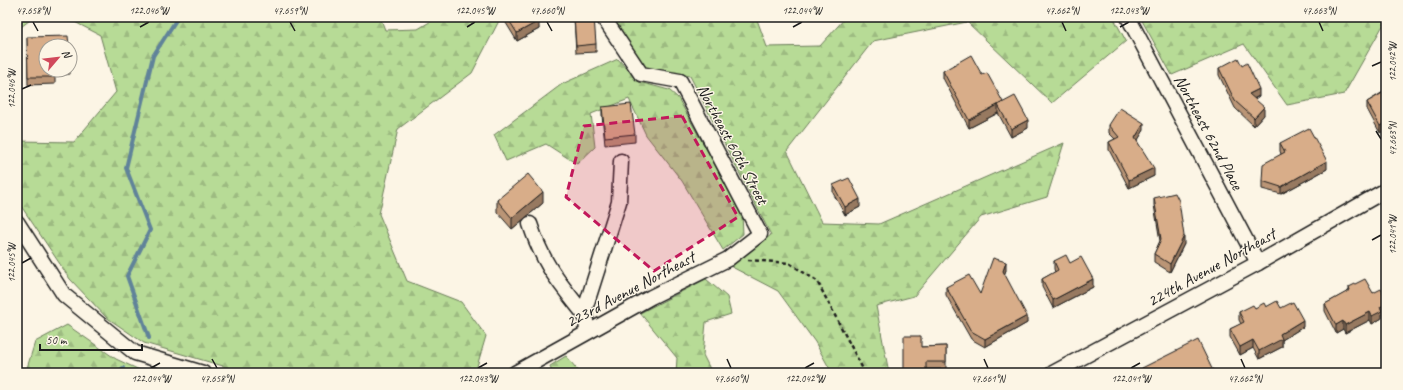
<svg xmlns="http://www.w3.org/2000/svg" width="1403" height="390" viewBox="0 0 1403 390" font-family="Caveat,sans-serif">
	<defs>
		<pattern id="forest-firs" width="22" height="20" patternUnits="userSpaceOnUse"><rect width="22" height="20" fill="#b7db96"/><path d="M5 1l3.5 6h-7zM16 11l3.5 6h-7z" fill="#9dbb81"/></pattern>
	</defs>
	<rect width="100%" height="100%" fill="#fcf5e5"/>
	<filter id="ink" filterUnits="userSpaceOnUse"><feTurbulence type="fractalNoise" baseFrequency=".025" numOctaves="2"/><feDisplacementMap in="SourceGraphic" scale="8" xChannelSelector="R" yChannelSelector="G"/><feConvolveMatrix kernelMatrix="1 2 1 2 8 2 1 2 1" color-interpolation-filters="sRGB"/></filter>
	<g filter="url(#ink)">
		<g fill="url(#forest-firs)" stroke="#6a7c59">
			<polygon points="17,17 34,17 17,30"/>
			<polygon points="65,17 380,17 385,30 418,29 438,17 501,17 472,73 398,129 379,214 407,281 461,302 486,336 475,373 247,373 144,343 106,317 70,279 17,200 17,141 74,142 116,92 100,35"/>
			<polygon points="612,17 756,17 767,47 820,46 846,17 1113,17 1126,41 1052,103 967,22 873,41 787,151 822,222 879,224 1064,143 1047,197 981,217 914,296 876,306 889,373 832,373 815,342 778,291 730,266 771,235 690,76 646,68"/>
			<polygon points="1140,17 1386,17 1386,20 1344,94 1287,105 1244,44 1172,75"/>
			<polygon points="618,59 639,82 669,90 678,98 742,214 743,234 723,250 682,181 646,135 629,99 591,114 595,147 577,164 546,144 506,161 494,135 562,84"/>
			<polygon points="706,279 727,297 731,314 706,322 703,355 712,373 676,373 677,358 640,313"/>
			<polygon points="67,325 116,359 146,373 17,373 17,369 27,368 35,342"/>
			<polygon points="566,356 580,373 552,373 550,366"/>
		</g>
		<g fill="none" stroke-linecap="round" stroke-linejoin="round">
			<g stroke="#608399" stroke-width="4">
				<polyline points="149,338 127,276 150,230 126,168 153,56 178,17"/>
				<polyline points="118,373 123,368"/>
			</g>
			<defs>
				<g id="minor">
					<polyline points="1128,17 1258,263"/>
					<polyline points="17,222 64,295 135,353 203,373"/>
					<path d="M530,224c14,42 28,57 54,90"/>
					<polyline points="587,332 585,309 619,202 621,161"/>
					<polyline points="515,373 651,297 728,259 760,234 680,81 641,74 603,17"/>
					<polyline points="1053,373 1258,263 1386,190"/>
				</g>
			</defs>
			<use href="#minor" stroke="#1c1c1c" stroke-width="17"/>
			<polyline stroke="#1c1c1c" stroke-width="2.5" stroke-dasharray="4 3" stroke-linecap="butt" points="748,260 789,263 817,281 865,373"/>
			<use href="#minor" stroke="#fcf5e5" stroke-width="14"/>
		</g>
		<g fill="#ba9576" stroke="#1c1c1c">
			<polygon points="506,17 537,17 539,29 517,41 506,23"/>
			<polygon points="574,17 596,44 596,52 576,53"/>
			<polygon points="27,37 46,70 70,70 70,74 55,75 55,84 28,85"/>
			<polygon points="1219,68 1259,96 1255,99 1264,115 1254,126 1235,108 1219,75"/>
			<polygon points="943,71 982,75 1003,103 1028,128 1011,137 998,113 969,128 943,78"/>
			<polygon points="1383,92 1380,133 1367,109 1367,102"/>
			<polygon points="602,107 635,134 635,142 605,145 602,115"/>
			<polygon points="1109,125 1144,130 1137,141 1154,176 1129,188 1109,150 1109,142 1115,139 1109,133"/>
			<polygon points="1280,143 1327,169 1281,194 1262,189 1262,181 1281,154 1280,151"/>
			<polygon points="833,185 860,207 845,215 833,193"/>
			<polygon points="1154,198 1184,244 1170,272 1154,262 1154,254 1160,241 1154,205"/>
			<polygon points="497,200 543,203 512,229 497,212"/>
			<polygon points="1054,261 1070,263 1093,287 1053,308 1042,287 1042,279 1055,272 1054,269"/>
			<polygon points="1006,270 1004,274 1027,323 985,347 971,339 946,295 946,287 980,294"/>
			<polygon points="1349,287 1373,293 1386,299 1386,312 1382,314 1382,318 1372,324 1370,320 1345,333 1343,329 1336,333 1325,311 1325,304 1349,291"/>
			<polygon points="1266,307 1281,308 1303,327 1282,340 1282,347 1259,359 1253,348 1240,355 1230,337 1230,329 1241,324 1239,320 1239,312 1255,308"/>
			<polygon points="946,346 946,369 926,369 921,347"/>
			<polygon points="1142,368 1214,373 1142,373"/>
		</g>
		<g fill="#977960" stroke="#1c1c1c">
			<polygon points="539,21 539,29 517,41 517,33"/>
			<polygon points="1259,89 1259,96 1249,101 1249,94"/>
			<polygon points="998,105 998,113 969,128 969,120"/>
			<polygon points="1264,107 1264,115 1254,126 1254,118"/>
			<polygon points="1028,120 1028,128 1011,137 1011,129"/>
			<polygon points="1386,122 1386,130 1380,133 1380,126"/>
			<polygon points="1144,123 1144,130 1135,145 1135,138"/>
			<polygon points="1327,161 1327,169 1281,194 1281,187"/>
			<polygon points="1154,168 1154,176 1129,188 1129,180"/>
			<polygon points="543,192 543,203 512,229 512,218"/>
			<polygon points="860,199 860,207 845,215 845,207"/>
			<polygon points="1184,236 1184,244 1170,272 1170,264"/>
			<polygon points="1006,262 1006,270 1003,279 1003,271"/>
			<polygon points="1093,279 1093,287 1053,308 1053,300"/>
			<polygon points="1386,304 1386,312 1382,314 1382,318 1372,324 1372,316 1380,307"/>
			<polygon points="1370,312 1370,320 1345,333 1345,325"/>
			<polygon points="1027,316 1027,323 985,347 985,339"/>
			<polygon points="1303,320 1303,327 1282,340 1282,347 1259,359 1259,351 1280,334"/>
			<polygon points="1343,321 1343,329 1336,333 1336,325"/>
			<polygon points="1253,340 1253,348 1240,355 1240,347"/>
		</g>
		<g fill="#d8ad89" stroke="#1c1c1c">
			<polygon points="507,17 537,17 539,21 517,33"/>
			<polygon points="574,17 594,17 596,44 576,46"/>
			<polygon points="68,36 69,46 46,46 46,70 55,70 55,77 28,77 27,37"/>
			<polygon points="971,55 982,75 987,73 1003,102 969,120 943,71"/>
			<polygon points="1238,58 1242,66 1247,63 1259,89 1249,94 1264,107 1254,118 1235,101 1219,68"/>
			<polygon points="1386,91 1386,122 1380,126 1367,102"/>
			<polygon points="1015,96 1028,120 1011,129 998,105"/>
			<polygon points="631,104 635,134 605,137 602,107"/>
			<polygon points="1120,108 1144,123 1135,138 1154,168 1129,180 1109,142 1119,137 1109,125"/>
			<polygon points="1309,128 1327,161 1281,187 1262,181 1263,164 1285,152 1280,143"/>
			<polygon points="528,174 543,192 512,218 497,200"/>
			<polygon points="849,178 860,199 845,207 833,185"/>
			<polygon points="1175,193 1179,201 1184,236 1170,264 1154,254 1161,239 1154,198"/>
			<polygon points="1066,255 1070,263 1081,257 1093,279 1053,300 1042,279 1058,270 1054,261"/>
			<polygon points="993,258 1006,262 1003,271 1027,316 985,339 971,331 946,287 969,275 980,294"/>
			<polygon points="1365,279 1373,293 1381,289 1386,299 1386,304 1380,307 1382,311 1372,316 1370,312 1345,325 1343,321 1336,325 1325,304 1350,290 1349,287"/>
			<polygon points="1277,301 1281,308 1293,302 1303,320 1280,334 1282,339 1259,351 1253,340 1240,347 1230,329 1244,322 1239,312 1253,305 1255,308 1264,303 1266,307"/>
			<polygon points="904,336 921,336 921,347 946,346 946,362 926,362 926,373 904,373"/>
			<polygon points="1198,340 1214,373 1145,373 1142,368"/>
		</g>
	</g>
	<path fill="#c2185b" fill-opacity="0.2" stroke="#c2185b" stroke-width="3" stroke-dasharray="8 5" stroke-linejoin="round" d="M682,116l56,101 -84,54 -88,-74 18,-71z"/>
	<path fill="none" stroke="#1c1c1c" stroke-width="1.5" d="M33,22l5,9M290,22l5,9M547,22l5,9M1062,22l4,9M1319,22l4,9M140,27l9,-5M467,27l8,-5M793,27l9,-5M1120,27l9,-5M1372,66l9,-4M22,89l9,-4M1376,131l5,8M1372,240l9,-5M22,263l9,-5M212,359l5,9M727,359l4,9M984,359l4,9M1241,359l4,9M151,368l9,-5M478,368l9,-5M805,368l9,-5M1131,368l9,-5"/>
	<g text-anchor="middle" stroke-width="3" stroke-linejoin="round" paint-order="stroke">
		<g font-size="17" fill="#1c1c1c" stroke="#fcf5e5">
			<text transform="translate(1209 132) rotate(62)" y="6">Northeast 62nd Place</text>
			<text transform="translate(733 144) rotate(62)" y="6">Northeast 60th Street</text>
			<text transform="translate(1211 267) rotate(-29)" y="6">224th Avenue Northeast</text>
			<text transform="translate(630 289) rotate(-28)" y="6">223rd Avenue Northeast</text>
		</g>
	</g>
	<rect width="1403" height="390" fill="none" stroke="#fcf5e5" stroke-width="44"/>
	<g transform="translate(58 58) rotate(62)"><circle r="19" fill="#fcf5e5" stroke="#a29e95"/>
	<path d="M0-3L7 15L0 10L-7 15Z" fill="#d1495b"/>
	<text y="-6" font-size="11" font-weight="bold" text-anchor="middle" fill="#1c1c1c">N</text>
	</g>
	<path d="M40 344v6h102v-6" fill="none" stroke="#1c1c1c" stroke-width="2"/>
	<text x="46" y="344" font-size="12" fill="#1c1c1c" stroke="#fcf5e5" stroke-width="3" paint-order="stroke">50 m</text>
	<rect x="22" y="22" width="1359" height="346" fill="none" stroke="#1c1c1c" stroke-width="1.5"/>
	<g font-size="10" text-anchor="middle" fill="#1c1c1c">
		<text x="33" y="14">47.658°N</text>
		<text x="149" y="14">122.046°W</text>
		<text x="290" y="14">47.659°N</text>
		<text x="475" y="14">122.045°W</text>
		<text x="547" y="14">47.660°N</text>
		<text x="802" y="14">122.044°W</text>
		<text x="1062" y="14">47.662°N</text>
		<text x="1129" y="14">122.043°W</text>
		<text x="1319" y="14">47.663°N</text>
		<text transform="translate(1392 62) rotate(-90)" y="4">122.042°W</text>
		<text transform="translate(11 89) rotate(-90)" y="4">122.046°W</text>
		<text transform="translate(1392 139) rotate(-90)" y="4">47.663°N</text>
		<text transform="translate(1392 235) rotate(-90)" y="4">122.041°W</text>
		<text transform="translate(11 263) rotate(-90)" y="4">122.045°W</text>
		<text x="151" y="382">122.044°W</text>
		<text x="217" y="382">47.658°N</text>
		<text x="478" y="382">122.043°W</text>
		<text x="731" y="382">47.660°N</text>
		<text x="805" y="382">122.042°W</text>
		<text x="988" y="382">47.661°N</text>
		<text x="1131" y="382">122.041°W</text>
		<text x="1245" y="382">47.662°N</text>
	</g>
</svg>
